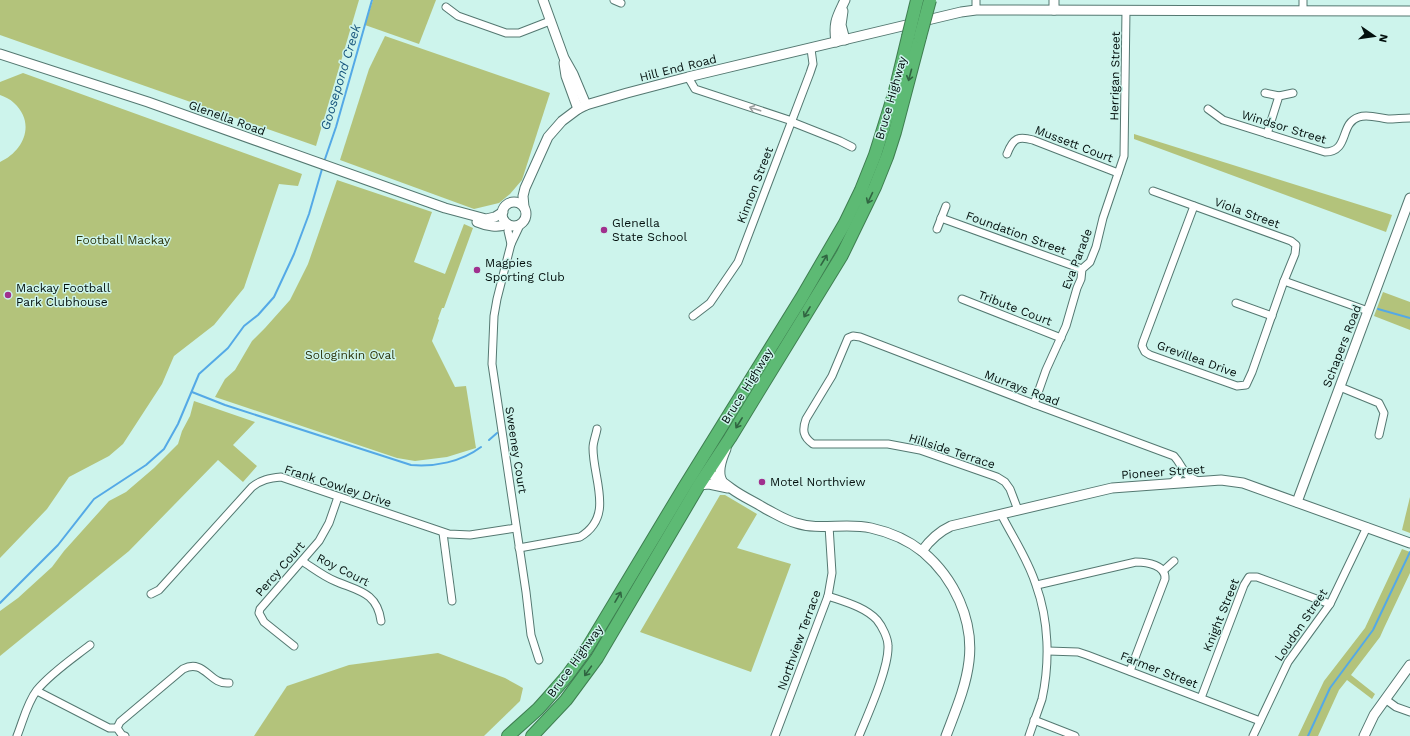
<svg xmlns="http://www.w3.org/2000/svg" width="1410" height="736" viewBox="0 0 1410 736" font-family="'Work Sans',sans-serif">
	<rect width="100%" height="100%" fill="#cdf4ec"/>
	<g fill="#b3c37b">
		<polygon points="0,0 359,0 316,146 0,35"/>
		<polygon points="373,0 436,0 419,44 365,25"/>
		<polygon points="385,36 550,93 522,180 510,194 499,203 474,209 340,160 369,69"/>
		<path d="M23,73l279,101 -4,12 -19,-2 -35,104 -30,37 -40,31 -12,28 -39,60 -14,12 -40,21 -22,32 -47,49v-396c24,-11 36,-39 14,-59 -4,-4 -9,-6 -14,-8v-13z"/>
		<polygon points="1134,134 1392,215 1386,232 1134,139"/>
		<polygon points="337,180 432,212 414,262 445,274 464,224 473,228 444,308 442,308 438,319 439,320 432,341 455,387 466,386 476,448 447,457 415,461 397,458 215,397 225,379 235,370 252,341 265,328 290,300 308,264"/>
		<polygon points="1383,292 1410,302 1410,330 1374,316"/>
		<polygon points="194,401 255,422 233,445 257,466 243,482 218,460 129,551 0,656 0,611 18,598 52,567 64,551 109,501 126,492 154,468 178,444 182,431 190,416"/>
		<polygon points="720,495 725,495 757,514 737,548 791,564 751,672 640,632"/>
		<polygon points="1410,497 1410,533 1402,530"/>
		<polygon points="1402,549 1410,552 1410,573 1384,628 1380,637 1351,675 1375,694 1372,699 1347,680 1339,690 1318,736 1298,736 1324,681 1365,628"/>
		<polygon points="438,653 505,678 523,688 520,701 484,736 254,736 287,686 349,665"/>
	</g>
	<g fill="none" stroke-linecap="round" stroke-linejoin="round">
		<g stroke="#54a9e6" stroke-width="2">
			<polyline points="325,159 336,127 372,0"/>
			<polyline points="1378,309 1410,318"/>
			<path d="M192,392l33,13 186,60c24,2 50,-3 70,-18"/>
			<polyline points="489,440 497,433"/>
			<polyline points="0,603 58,545 94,499 146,465 164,449 178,424 199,374 228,348 244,326 258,315 274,297 294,254 309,214 322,169"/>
			<polyline points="1308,736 1330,688 1373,630 1410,552"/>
		</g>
		<defs>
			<g id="street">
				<polyline points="614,0 621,3"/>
				<polyline points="446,7 458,16 506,33 519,33 550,21"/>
				<polyline points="976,10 976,0"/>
				<polyline points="1303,11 1303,0"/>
				<polyline points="688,77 695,89 792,121"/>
				<polyline points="1265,93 1279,96"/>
				<path d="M1208,109l15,11 102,32c25,0 14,-29 34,-35 9,-3 20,1 29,2 7,0 15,-1 22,-1"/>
				<polyline points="792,122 840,141 852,147"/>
				<polyline points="1267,134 1279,96 1293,93"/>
				<path d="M1007,154c6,-16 11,-18 26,-14l85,33"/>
				<polyline points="1153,191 1291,241 1296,245 1295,254 1284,281"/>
				<polyline points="1194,206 1143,342 1142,346 1145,352 1150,355 1237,386 1246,385 1252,372 1284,281 1368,311"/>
				<polyline points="941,218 1082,269"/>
				<polyline points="509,225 508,231 511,244"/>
				<polyline points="520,225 511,244 497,299 494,316 492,364 526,592 531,635 539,660"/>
				<polyline points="937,229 946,206"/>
				<polyline points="962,299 1061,338"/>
				<polyline points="1236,303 1272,316"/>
				<polyline points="693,316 710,303 738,262 810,73 813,64 811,49"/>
				<polyline points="1340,387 1379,403 1384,413 1379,435"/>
				<polyline points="1034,404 1046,370 1066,326 1077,288 1081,279 1082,269 1090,262 1096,247 1103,218 1124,156 1126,10"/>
				<polyline points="1172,483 1177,478 1182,469"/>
				<path d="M1018,510l-8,-21 -5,-7 -8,-5 -77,-27 -32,-6h-75c-10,-7 -11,-14 -7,-25l26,-43 16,-38 5,-2 7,1 174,67 140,52c10,11 8,19 24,25"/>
				<path d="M1001,514c12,24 27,45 35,71 13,36 14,77 6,114 -4,12 -9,25 -13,37"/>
				<polyline points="443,533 452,601"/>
				<path d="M519,548l61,-11c35,-21 13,-57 13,-89 0,-6 3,-13 4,-19"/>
				<path d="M302,561c11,7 21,15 33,20 23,10 42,11 46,40"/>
				<polyline points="1163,571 1174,561"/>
				<path d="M1037,585l99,-23c11,0 30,3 29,17l-35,92"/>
				<path d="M151,594l8,-4 93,-103c9,-7 17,-9 29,-10l168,57 21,1 46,-7"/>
				<path d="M828,596c17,6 37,11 49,24 5,6 11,18 11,26 1,22 -20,68 -29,90"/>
				<polyline points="294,646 264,622 259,613 260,609 319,541 329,523 338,497"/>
				<polyline points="1048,651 1078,652 1087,655 1260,721"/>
				<polyline points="37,691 109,728 117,728 122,735 125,736"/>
				<polyline points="1201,698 1244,585 1249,577 1257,577 1330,604"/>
				<polyline points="1385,699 1396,707 1410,712"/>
				<polyline points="1034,720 1075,736"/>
				<path d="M117,728l3,-6 63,-53c22,-11 26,16 46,14"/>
				<path d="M17,736c6,-15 10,-33 20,-46 14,-17 35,-31 53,-45"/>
				<polyline points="775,736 828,596 832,573 829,526"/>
				<polyline points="1253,736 1288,662 1330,604 1367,527"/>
			</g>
			<g id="secondary">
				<polyline points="543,0 564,58 573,74 586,105"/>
				<polyline points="1054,0 1054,10"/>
				<polyline points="843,11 841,25 845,40"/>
				<path d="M836,42c-3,-20 1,-25 9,-42"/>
				<polyline points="0,54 148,102 445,208 486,219 495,217 503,212"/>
				<polyline points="564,63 566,76 578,109"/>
				<circle cx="514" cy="214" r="12"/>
				<polyline points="524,207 523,196 525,188 548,137 562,121 578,109 586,105 627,93 688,77 961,12 976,10 1410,11"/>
				<path d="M477,222c9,4 22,6 30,2"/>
				<path d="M707,472c9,5 17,11 25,17 11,8 23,13 34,20 10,5 19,11 30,14 24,8 50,-1 75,5 18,4 37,12 52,24 31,26 51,68 46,109 -3,26 -14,51 -23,75"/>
				<path d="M722,481c-5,-9 0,-23 4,-32"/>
				<polyline points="699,485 709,484 728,488"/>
				<polyline points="1297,502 1410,198"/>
				<path d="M922,551c8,-11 16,-19 29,-25l161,-38 109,-8 22,3 167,60"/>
				<polyline points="1364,736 1374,715 1410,665"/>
			</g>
			<g id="highway">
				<polyline points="508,736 538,709 547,699 567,676 588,647 683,489 802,297 845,223 861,190 875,155 895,91 908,37"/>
				<polyline points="532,736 566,700 597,658 699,485 730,438 842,255 875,187 887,157 895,132 920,37"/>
			</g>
		</defs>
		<use href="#street" stroke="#547871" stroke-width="9"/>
		<use href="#secondary" stroke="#547871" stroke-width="11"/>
		<use href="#highway" stroke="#3e7e50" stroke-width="14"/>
		<use href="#street" stroke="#fff" stroke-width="7"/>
		<use href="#secondary" stroke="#fff" stroke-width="9"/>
		<use href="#highway" stroke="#5dba74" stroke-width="12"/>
		<defs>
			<g id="highway-bridge">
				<polyline points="908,37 917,0"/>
				<polyline points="920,37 930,0"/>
			</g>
		</defs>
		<use href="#highway-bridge" stroke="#3e7e50" stroke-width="14" stroke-linecap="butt"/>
		<use href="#highway-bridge" stroke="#5dba74" stroke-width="12"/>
	</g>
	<defs><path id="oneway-shaft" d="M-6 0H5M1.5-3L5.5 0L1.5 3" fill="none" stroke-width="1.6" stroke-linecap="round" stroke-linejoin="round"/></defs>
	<g stroke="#306541">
		<use href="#oneway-shaft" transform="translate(910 75) rotate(105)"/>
		<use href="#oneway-shaft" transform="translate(870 198) rotate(115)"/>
		<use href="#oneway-shaft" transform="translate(824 260) rotate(-59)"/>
		<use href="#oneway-shaft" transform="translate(807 312) rotate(121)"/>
		<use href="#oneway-shaft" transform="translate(739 423) rotate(122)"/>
		<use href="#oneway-shaft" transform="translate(618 597) rotate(-60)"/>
		<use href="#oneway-shaft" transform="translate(588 671) rotate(125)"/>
	</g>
	<use stroke="#9a9f9f" href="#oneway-shaft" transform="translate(755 109) rotate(-162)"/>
	<g fill="#a0308e" stroke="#cdf4ec" stroke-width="1.5">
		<circle cx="604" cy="230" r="4"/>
		<circle cx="477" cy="270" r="4"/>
		<circle cx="8" cy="295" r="4"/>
		<circle cx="762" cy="482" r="4"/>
	</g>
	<g text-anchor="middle" stroke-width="3" stroke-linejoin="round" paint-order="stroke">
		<g font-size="12" fill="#03100e" stroke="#cdf4ec">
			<text transform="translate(678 68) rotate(-14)" y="4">Hill End Road</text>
			<text transform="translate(1115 76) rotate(-89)" y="4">Herrigan Street</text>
			<text transform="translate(891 98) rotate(-74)" y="4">Bruce Highway</text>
			<text transform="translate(227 118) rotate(20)" y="4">Glenella Road</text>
			<text transform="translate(1284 127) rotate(17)" y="4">Windsor Street</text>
			<text transform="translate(1074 144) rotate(21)" y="4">Mussett Court</text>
			<text transform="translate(755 185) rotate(-69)" y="4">Kinnon Street</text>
			<text transform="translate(1247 213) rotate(20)" y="4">Viola Street</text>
			<text transform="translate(1016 233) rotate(20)" y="4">Foundation Street</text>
			<text transform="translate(1077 259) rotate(-69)" y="4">Eva Parade</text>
			<text transform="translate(1015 308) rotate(21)" y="4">Tribute Court</text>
			<text transform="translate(1342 346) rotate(-69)" y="4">Schapers Road</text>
			<text transform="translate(1197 359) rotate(20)" y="4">Grevillea Drive</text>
			<text transform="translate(747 386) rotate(-58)" y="4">Bruce Highway</text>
			<text transform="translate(1022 388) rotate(21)" y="4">Murrays Road</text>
			<text transform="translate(516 450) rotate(81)" y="4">Sweeney Court</text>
			<text transform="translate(952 451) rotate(18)" y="4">Hillside Terrace</text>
			<text transform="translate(1163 472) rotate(-4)" y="4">Pioneer Street</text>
			<text transform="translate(338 486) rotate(18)" y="4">Frank Cowley Drive</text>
			<text transform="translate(280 569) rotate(-49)" y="4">Percy Court</text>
			<text transform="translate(343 570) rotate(27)" y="4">Roy Court</text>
			<text transform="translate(1221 615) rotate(-68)" y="4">Knight Street</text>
			<text transform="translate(1301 625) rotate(-56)" y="4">Loudon Street</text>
			<text transform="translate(799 640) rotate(-70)" y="4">Northview Terrace</text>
			<text transform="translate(575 661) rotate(-54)" y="4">Bruce Highway</text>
			<text transform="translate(1159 670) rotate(21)" y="4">Farmer Street</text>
		</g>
		<g font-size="12" fill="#03100e" stroke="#cdf4ec" text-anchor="start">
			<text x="612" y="227">Glenella<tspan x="612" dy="14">State School</tspan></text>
			<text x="485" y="267">Magpies<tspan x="485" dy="14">Sporting Club</tspan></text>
			<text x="16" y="292">Mackay Football<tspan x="16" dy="14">Park Clubhouse</tspan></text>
			<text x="770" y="486">Motel Northview</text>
		</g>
		<g font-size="12" fill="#2b330a" stroke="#cdf4ec">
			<text x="123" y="244">Football Mackay</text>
			<text x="350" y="359">Sologinkin Oval</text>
		</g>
		<g font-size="13" font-style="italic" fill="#17557e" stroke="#cdf4ec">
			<text transform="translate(340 77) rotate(-73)" y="5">Goosepond Creek</text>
		</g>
	</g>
	<g transform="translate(1374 36) rotate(103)" stroke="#cdf4ec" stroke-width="3" paint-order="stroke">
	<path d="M0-3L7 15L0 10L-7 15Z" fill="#03100e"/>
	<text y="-6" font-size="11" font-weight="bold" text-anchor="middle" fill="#03100e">N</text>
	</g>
</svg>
